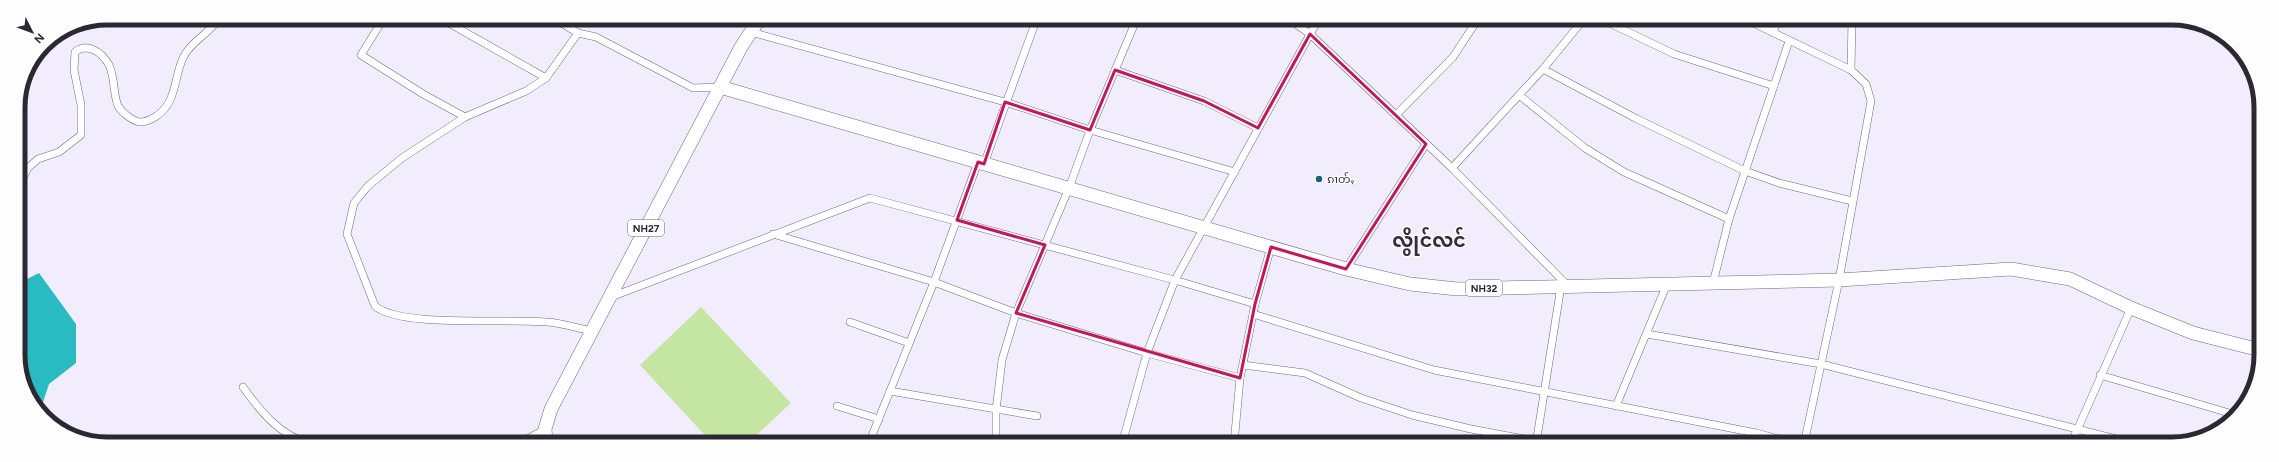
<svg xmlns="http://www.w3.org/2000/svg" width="2279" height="462" viewBox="0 0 2279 462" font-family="Figtree,'Noto Sans Myanmar',sans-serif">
	<rect width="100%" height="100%" fill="#f2edfc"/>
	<polygon fill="#c5e5a3" points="701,307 791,403 748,443 712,443 640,365"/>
	<polygon fill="#2abbc2" points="39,273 76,324 76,363 49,384 41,408 20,372 19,283"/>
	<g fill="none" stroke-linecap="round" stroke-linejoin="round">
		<defs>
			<g id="street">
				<polyline points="384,18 361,55 423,94 465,117"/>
				<polyline points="440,18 546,78"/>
				<polyline points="553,18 578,33 596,37 693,88 720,87"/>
				<polyline points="1287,18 1310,34 1452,168 1568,286"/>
				<polyline points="1464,19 1473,26"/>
				<polyline points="1601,19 1674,54 1774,86"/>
				<polyline points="1745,19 1851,70 1866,84 1871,101 1839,280 1804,444"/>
				<polyline points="751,32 1005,102 1090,130 1235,172"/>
				<path d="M578,33l-32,45 -20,13 -61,26 -63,41 -34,28 -14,17 -7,31 28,72c25,22 134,12 172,16 15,1 30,6 45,9"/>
				<polyline points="1773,33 1778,19"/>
				<polyline points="1543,69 1637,119 1745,171 1779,183 1852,201"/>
				<polyline points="1115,70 1204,101 1258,128"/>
				<polyline points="1851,70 1852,19"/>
				<polyline points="1519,95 1585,148 1624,172 1729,219"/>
				<polyline points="1396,115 1453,57 1478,19"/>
				<polyline points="984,164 1037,18"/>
				<polyline points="1452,168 1543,69 1584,19"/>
				<path d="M19,186l9,-18 10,-9 21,-7 22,-17v-30l-7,-35 1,-18c12,-10 27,0 34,13 6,12 4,29 9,41 4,7 15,15 22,16 5,0 10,-2 15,-5 23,-14 18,-40 29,-61 8,-16 27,-23 35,-38"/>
				<polyline points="773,234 934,282 1016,313 1147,353 1240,378"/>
				<polyline points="1346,269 1426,144"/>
				<polyline points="1713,283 1729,219 1789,41"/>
				<polyline points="611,297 870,198 1178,281 1255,304"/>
				<polyline points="1253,314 1434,370 1756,433 1798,444"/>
				<polyline points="850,322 909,343"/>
				<polyline points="1647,334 1821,364 2136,444"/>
				<polyline points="1243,365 1305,373 1361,398 1412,415 1471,429 1551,444"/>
				<polyline points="2100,375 2236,415"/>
				<path d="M243,387c17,24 38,50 67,56"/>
				<polyline points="890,391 1037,416"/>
				<polyline points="837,406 879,419"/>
				<polyline points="1616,406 1667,284"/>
				<polyline points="520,443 545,429"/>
				<polyline points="869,443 934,282 978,162"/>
				<polyline points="996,443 996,410 1002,360 1016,313 1069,188 1090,130 1137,18"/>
				<polyline points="1122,444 1147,353 1175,280 1319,18"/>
				<polyline points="1234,444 1240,378 1255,304 1271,247"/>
				<polyline points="1536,444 1561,286"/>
				<polyline points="2071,444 2131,308"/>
			</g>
			<g id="highway">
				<polyline points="720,87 1346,269 1410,284 1457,289 1839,280 2011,269 2070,279 2131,308 2193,333 2260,350"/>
				<polyline points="546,443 545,429 551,409 741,47 760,18"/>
			</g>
		</defs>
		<use href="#street" stroke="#70697f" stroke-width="8"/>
		<use href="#highway" stroke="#70697f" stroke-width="14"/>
		<use href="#street" stroke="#fff" stroke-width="7"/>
		<use href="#highway" stroke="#fff" stroke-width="13"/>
	</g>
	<path fill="none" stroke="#c2185b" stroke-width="3" stroke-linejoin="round" d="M1310,34l116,110 -80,125 -75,-22 -16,57 -15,74 -224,-65 29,-68 -88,-25 21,-58 6,2 21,-62 85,28 25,-60 89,31 54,27z"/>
	<circle fill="#1e6275" stroke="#fdfdfd" stroke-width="1.5" cx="1319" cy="179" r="4"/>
	<g text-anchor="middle" stroke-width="3" stroke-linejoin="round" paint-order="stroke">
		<g fill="#fdfdfd" stroke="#6b686f" stroke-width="1">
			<rect x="628" y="220" width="36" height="16" rx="3"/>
			<rect x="1466" y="280" width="36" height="16" rx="3"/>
		</g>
		<g font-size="10" font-weight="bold" fill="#2c2832">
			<text x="646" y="232">NH27</text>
			<text x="1484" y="292">NH32</text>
		</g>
		<g font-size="11" fill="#2c2832" stroke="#fdfdfd" text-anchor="start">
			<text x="1327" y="183">ၵၢတ်ႇ</text>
		</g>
		<g font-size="19" font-weight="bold" fill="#352e41" stroke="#fdfdfd">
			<text x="1429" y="247">လွိုင်လင်</text>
		</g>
	</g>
	<path d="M0 0H2279V462H0ZM107 25H2172A82 82 0 0 1 2254 107V355A82 82 0 0 1 2172 437H107A82 82 0 0 1 25 355V107A82 82 0 0 1 107 25Z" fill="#fdfdfd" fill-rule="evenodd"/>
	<path fill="none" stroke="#2c2832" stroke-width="5" d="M107 25H2172A82 82 0 0 1 2254 107V355A82 82 0 0 1 2172 437H107A82 82 0 0 1 25 355V107A82 82 0 0 1 107 25Z"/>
	<g transform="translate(32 32) rotate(132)" stroke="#fdfdfd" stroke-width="3" paint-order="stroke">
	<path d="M0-3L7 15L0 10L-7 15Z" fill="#2c2832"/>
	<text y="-6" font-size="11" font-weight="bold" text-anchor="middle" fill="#2c2832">N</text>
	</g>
</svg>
